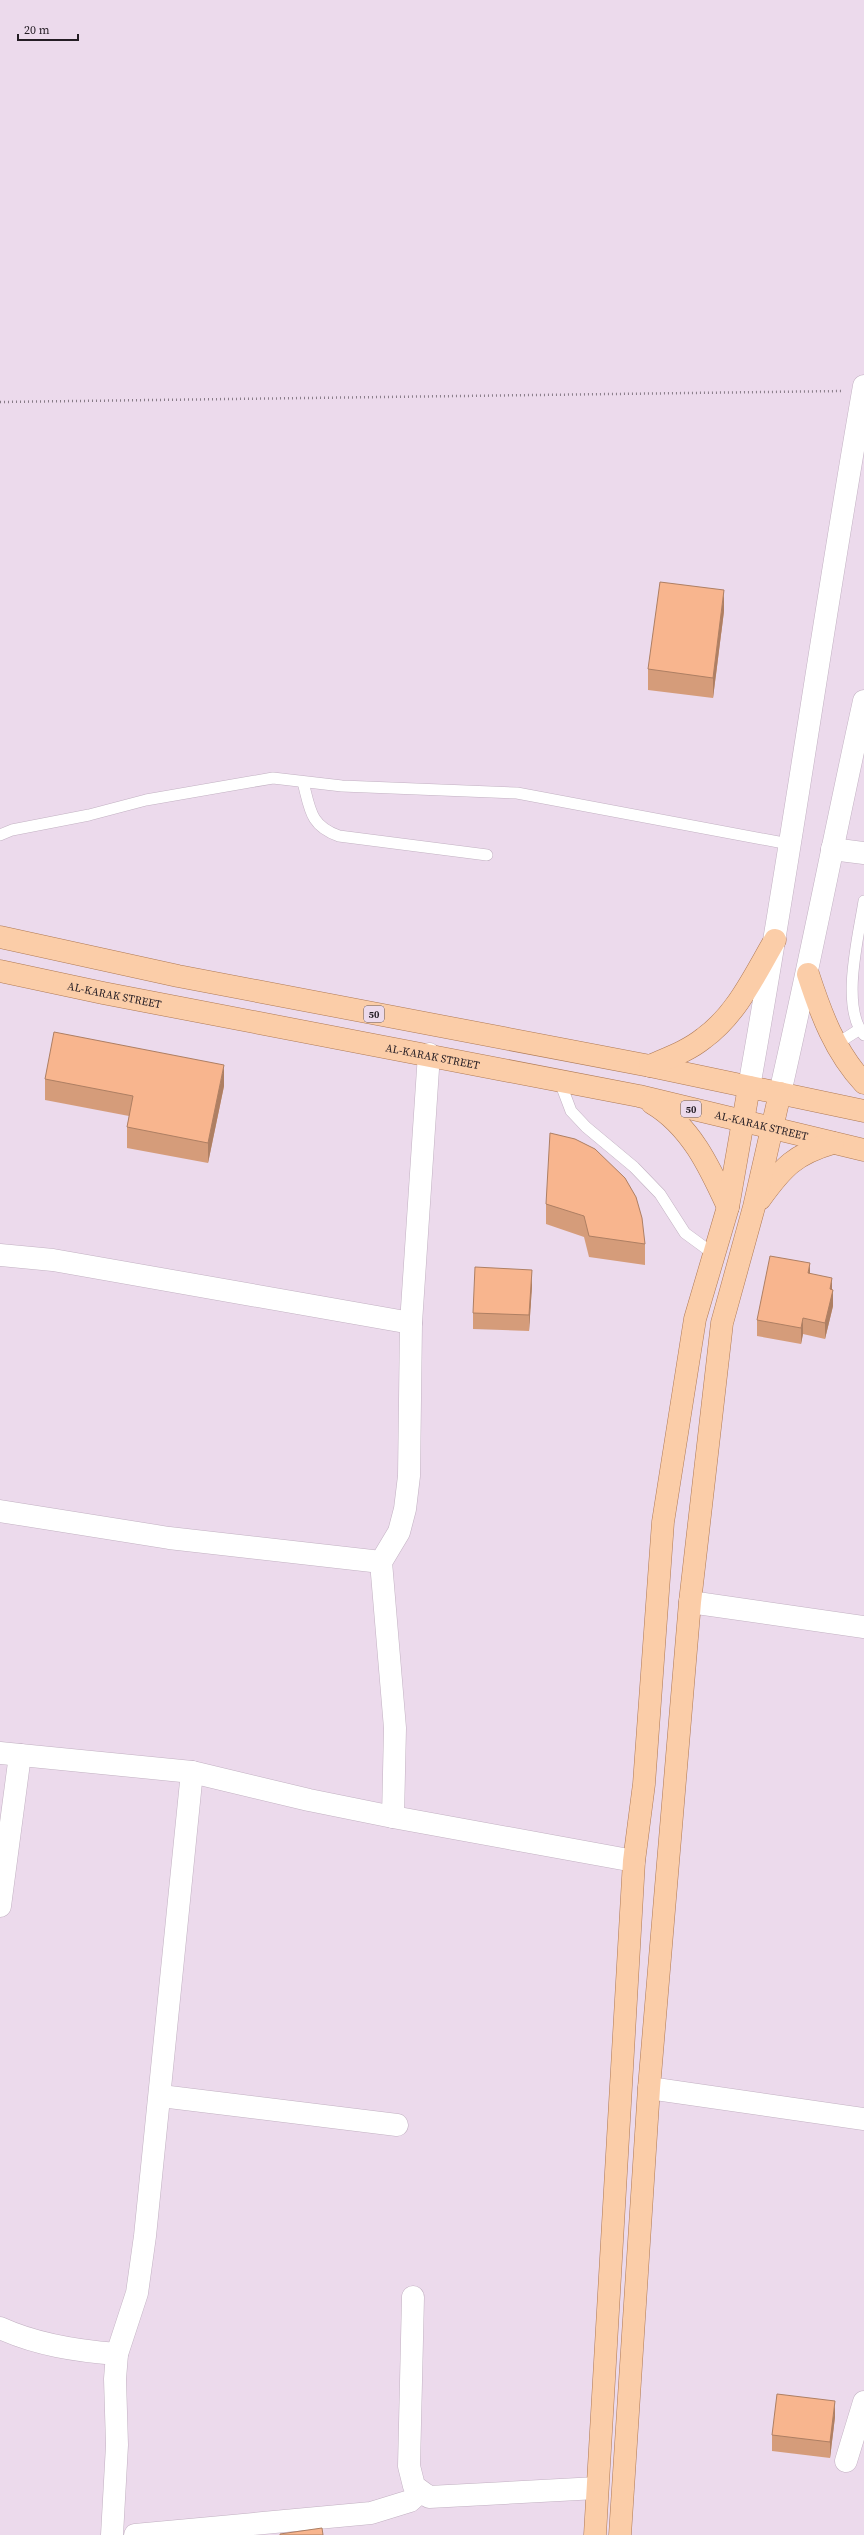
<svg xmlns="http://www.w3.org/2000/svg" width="864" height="2535" viewBox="0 0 864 2535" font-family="'Source Serif 4',serif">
	<rect width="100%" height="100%" fill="#ecdaec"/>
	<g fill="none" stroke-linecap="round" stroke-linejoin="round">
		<defs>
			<g id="lane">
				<path d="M303,782c7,27 7,44 36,54l148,19"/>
				<polyline points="0,835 12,830 89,815 146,800 273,778 342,786 517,793 789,844"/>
				<path d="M864,901c-5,33 -24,106 0,134"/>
				<polyline points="835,1045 860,1029"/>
				<polyline points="560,1082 571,1111 586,1127 634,1167 660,1194 685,1233 715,1255"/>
			</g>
			<g id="street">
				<polyline points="832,849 864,853"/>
				<polyline points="0,1255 53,1260 411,1323"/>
				<polyline points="0,1511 169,1538 381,1562"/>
				<polyline points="690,1602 864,1627"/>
				<polyline points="0,1753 192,1772 309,1800 393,1817 634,1861"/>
				<polyline points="393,1817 395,1728 381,1562 399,1532 405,1509 409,1476 411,1323 429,1054"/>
				<polyline points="0,1906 20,1755"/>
				<polyline points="649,2088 864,2119"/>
				<polyline points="161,2096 397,2125"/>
				<polyline points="413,2297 409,2466 414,2486 429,2497 597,2488"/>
				<path d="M0,2328c37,17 77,23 117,26"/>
				<polyline points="846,2461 864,2402"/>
				<polyline points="112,2535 117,2445 115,2379 117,2354 137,2293 145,2236 192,1772"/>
				<polyline points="135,2535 371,2513 410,2501 420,2492"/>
			</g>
			<g id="secondary">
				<path d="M749,1087c42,-233 74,-468 115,-701"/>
				<path d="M780,1093c30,-130 55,-261 84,-392"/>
			</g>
			<g id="primary">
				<polyline points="0,937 178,976 650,1066 864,1111"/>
				<path id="s1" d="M0,971l103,22 536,103 225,54"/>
				<path d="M808,974c13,40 27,78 56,109"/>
				<path d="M650,1066c18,-8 38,-15 54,-28 33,-24 51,-64 71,-98"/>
				<path d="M652,1103c39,23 58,65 76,104"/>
				<path d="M760,1199c23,-32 35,-45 73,-56"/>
				<polyline points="595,2535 634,1861 644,1784 663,1522 695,1319 728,1207 749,1087"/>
				<polyline points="620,2535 649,2088 690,1602 722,1323 754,1207 780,1093"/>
			</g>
		</defs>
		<use href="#lane" stroke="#c2b1c2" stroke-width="12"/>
		<use href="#street" stroke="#c2b1c2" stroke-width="23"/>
		<use href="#secondary" stroke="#c2b1c2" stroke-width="23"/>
		<use href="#primary" stroke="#ae7954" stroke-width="23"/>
		<polyline stroke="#877b87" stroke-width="2.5" stroke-dasharray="1 3" stroke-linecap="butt" points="0,402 843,391"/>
		<use href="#lane" stroke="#fff" stroke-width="11"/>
		<use href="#street" stroke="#fff" stroke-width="22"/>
		<use href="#secondary" stroke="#fff" stroke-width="22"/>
		<use href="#primary" stroke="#fbcda8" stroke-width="22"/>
	</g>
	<g fill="#d59c7a">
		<polygon points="724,611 713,698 648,690 648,669"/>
		<polygon points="45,1079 224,1086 208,1163 127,1148 127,1127 129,1116 45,1100"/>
		<polygon points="575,1139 645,1244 645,1265 589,1257 584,1237 546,1224 546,1204"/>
		<polygon points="810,1274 832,1289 833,1306 825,1339 803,1334 801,1344 757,1336 757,1320"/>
		<polygon points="532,1286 529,1331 473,1329 473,1313"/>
		<polygon points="835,2417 830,2458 772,2451 772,2435"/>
	</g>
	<g fill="#ae7f63">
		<polygon points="724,590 724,611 713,698 713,678"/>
		<polygon points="224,1065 224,1086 208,1163 208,1143"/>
		<polygon points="810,1263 810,1279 808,1273"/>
		<polygon points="532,1270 532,1286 529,1331 529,1315"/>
		<polygon points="832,1278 832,1294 833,1290 833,1306 825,1339 825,1323 830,1289"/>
		<polygon points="803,1318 803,1334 801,1344 801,1328"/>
		<polygon points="835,2401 835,2417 830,2458 830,2442"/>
	</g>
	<g fill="#f8b58e" stroke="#ae7f63">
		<polygon points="660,582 724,590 713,678 648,669"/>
		<polygon points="54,1032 224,1065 208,1143 127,1127 133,1096 45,1079"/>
		<polygon points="550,1133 575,1139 595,1149 625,1178 636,1197 642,1218 645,1244 589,1236 584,1216 546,1204"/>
		<polygon points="770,1256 810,1263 808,1273 832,1278 830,1289 833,1290 825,1323 803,1318 801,1328 757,1320"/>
		<polygon points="475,1267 532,1270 529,1315 473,1313"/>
		<polygon points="777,2394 835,2401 830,2442 772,2435"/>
		<polygon points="322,2528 323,2535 280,2535 280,2534"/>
	</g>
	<g text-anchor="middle" stroke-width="4" stroke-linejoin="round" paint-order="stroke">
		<g fill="#ecdaec" stroke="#605660" stroke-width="1">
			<rect x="364" y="1006" width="20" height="16" rx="3"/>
			<rect x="681" y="1101" width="20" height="16" rx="3"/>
		</g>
		<g font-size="10" font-weight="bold" fill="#241d24">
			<text x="374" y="1018">50</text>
			<text x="691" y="1113">50</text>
		</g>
		<g font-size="11" fill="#241d24" stroke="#ecdaec">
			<text dy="4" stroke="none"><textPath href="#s1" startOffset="117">AL-KARAK STREET</textPath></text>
			<text dy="4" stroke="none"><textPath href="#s1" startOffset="441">AL-KARAK STREET</textPath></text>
			<text dy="4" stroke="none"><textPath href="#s1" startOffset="777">AL-KARAK STREET</textPath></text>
		</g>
	</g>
	<path d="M18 34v6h60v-6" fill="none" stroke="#241d24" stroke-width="2"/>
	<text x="24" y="34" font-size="12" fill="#241d24" stroke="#ecdaec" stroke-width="3" paint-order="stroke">20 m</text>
</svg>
